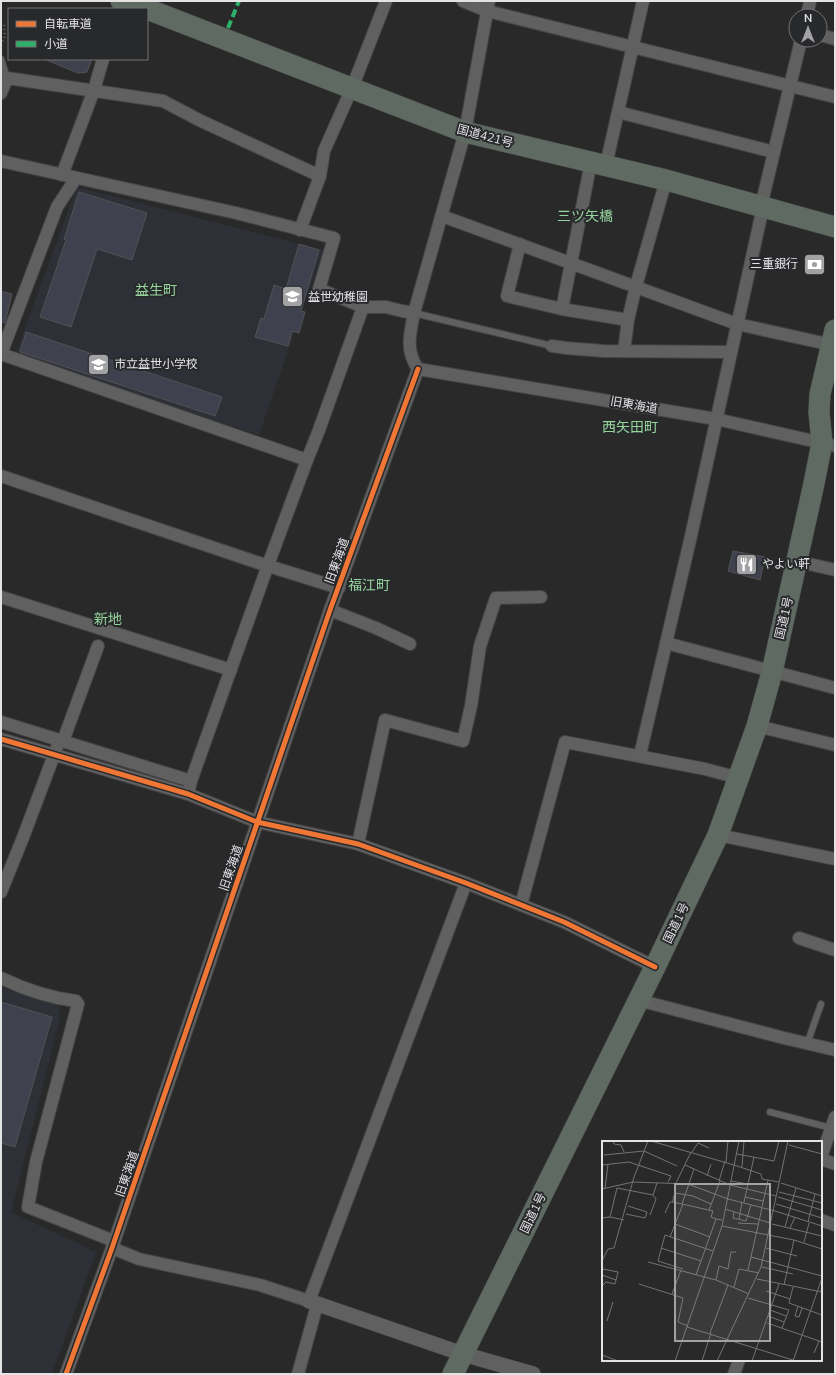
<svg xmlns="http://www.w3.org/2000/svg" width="836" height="1375" viewBox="0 0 836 1375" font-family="'Nunito Sans','Noto Sans JP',sans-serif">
	<rect width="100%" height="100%" fill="#29292a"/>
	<g fill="#2e3037">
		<polygon points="77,187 323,250 259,435 15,355"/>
		<polygon points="1,987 59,1005 60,1019 11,1212 96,1252 52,1374 1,1374"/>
	</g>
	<g fill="#3f414f" stroke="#525253">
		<polygon points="44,59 92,59 87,72 78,73"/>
		<polygon points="79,192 147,213 132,260 97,249 71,327 40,317 66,240 64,239"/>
		<polygon points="299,244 319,250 301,311 305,312 299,333 292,331 288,346 255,337 261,318 264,319 274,285 286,289"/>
		<polygon points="1,291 12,294 5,323 1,322"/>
		<polygon points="26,332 222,397 215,416 20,352"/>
		<polygon points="733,551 765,557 760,580 728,571"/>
		<polygon points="1,1002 52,1017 15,1147 1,1143"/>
	</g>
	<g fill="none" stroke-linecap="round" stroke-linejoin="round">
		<defs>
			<g id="service">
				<polyline points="1,59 7,78"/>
				<polyline points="414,313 552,346"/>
				<polyline points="807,1044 821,1004"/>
				<polyline points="770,1112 831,1128"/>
			</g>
			<g id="minor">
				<polyline points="463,1 487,11 835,97"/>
				<polyline points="807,16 810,1"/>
				<polyline points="820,35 835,39"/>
				<polyline points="1,93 7,78 163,101 199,120 320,176"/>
				<polyline points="618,112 774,152"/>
				<polyline points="1,161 236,213 334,238 319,289 363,307"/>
				<polyline points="606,165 643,1"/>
				<polyline points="62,175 94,90 103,59"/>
				<polyline points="761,206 801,40"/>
				<polyline points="442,216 737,324 832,345"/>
				<polyline points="300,230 320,176 324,151 352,88 386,1"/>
				<polyline points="520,244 507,296 562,309 628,320 636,286 666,180"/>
				<polyline points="562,309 591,162"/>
				<polyline points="552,346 566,348 604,351 730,352"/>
				<polyline points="624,351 628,320"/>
				<polyline points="1,354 307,460"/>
				<polyline points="1,354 57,207 76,178"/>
				<polyline points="418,369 716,419 835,446"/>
				<path d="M418,369c-13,-19 -8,-35 -4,-56l51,-181 24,-131"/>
				<polyline points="1,476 259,563 339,588"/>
				<polyline points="796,561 835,570"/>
				<polyline points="1,597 231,670"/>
				<polyline points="330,610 376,628 410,644"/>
				<polyline points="666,643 835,688"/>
				<polyline points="1,722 191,781"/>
				<polyline points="757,726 835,745"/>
				<polyline points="1,739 188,794 257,822 358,844 466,883 564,922 655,967"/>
				<polyline points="63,741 98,646"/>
				<polyline points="640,755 691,536 763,207"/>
				<polyline points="188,794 191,781 268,565 307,460 319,430 363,307 386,307 402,311 414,313"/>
				<polyline points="718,835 835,859"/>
				<polyline points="358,844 385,720 463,741 471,706 480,646 496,598 541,597"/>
				<polyline points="1,892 24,835 57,747"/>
				<polyline points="521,905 565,742 705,769 739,778"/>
				<polyline points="799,938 835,950"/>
				<path d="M1,978c23,11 50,20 75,23l2,3 -42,158 -8,45 86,34"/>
				<polyline points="638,1000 784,1038 835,1050"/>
				<polyline points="821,1157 835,1117"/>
				<polyline points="821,1159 835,1164"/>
				<polyline points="821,1220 835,1225"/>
				<polyline points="112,1248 139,1259 260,1285 309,1301 466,883"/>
				<polyline points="66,1374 112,1248 330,610 418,369"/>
				<polyline points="298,1374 317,1305"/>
				<polyline points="734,1374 739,1360"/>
			</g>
			<polyline id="tertiary" points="309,1301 463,1354 533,1374"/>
			<g id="trunk">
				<polyline points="121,1 146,9"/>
				<polyline points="147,9 465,132 666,180 835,227"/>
				<polyline points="453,1374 655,967 718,835 757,726 772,672 813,488 822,443 819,412 820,394 835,330"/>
			</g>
		</defs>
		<use href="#service" stroke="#444445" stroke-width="8"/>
		<use href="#minor" stroke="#444445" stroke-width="14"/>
		<use href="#tertiary" stroke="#444445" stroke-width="16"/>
		<use href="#trunk" stroke="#444445" stroke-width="22"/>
		<polyline stroke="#616162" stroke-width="2.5" stroke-dasharray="1 3" stroke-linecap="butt" points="1,45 5,36 4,25"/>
		<use href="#service" stroke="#606061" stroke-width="6"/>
		<use href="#minor" stroke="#606061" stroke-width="12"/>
		<use href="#tertiary" stroke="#606061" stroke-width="15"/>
		<use href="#trunk" stroke="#5e6a62" stroke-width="21"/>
		<polyline stroke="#2db169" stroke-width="4" stroke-dasharray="8 4" stroke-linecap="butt" points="228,28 239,1"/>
		<defs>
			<g id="cycleway">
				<polyline points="1,739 188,794 257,822 358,844 466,883 564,922 655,967"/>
				<polyline points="66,1374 112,1248 330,610 418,369"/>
			</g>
		</defs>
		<use href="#cycleway" stroke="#28292b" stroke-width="8"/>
		<use href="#cycleway" stroke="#f07635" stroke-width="5"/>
	</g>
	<defs>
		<symbol id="bank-square" viewBox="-11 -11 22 22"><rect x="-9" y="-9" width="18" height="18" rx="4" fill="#a2a2a4" stroke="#28292b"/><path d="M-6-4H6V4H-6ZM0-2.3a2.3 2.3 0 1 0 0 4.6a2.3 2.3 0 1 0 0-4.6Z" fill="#fff"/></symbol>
		<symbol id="school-square" viewBox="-11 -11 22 22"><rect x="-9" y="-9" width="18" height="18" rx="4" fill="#a2a2a4" stroke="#28292b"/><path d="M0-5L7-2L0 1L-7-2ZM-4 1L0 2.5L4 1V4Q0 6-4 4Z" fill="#fff"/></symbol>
		<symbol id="restaurant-square" viewBox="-11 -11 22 22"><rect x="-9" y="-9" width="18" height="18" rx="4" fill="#a2a2a4" stroke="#28292b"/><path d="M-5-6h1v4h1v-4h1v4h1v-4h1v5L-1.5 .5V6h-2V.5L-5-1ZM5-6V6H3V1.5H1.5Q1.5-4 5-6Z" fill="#fff"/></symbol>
	</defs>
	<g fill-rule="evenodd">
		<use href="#bank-square" x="802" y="252" width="25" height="25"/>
		<use href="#school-square" x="280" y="284" width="25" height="25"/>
		<use href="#school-square" x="86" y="352" width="25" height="25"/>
		<use href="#restaurant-square" x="734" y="552" width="25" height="25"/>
	</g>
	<g text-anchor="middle" stroke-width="4" stroke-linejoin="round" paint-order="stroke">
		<g font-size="12" fill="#e3e3e5" stroke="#28292b">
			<text transform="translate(485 136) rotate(15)" y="4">国道421号</text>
			<text transform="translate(634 405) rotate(10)" y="4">旧東海道</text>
			<text transform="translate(337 561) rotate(-70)" y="4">旧東海道</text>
			<text transform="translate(784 618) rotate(-77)" y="4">国道1号</text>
			<text transform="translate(231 868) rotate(-71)" y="4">旧東海道</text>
			<text transform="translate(676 923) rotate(-64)" y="4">国道1号</text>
			<text transform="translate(127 1174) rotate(-71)" y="4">旧東海道</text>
			<text transform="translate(533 1213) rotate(-64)" y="4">国道1号</text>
		</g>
		<g font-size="12" fill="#e3e3e5" stroke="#28292b" text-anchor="start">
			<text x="798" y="268" text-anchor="end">三重銀行</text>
			<text x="308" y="301">益世幼稚園</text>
			<text x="114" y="368">市立益世小学校</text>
			<text x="762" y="568">やよい軒</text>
		</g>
		<g font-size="14" fill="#96d49c" stroke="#28292b">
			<text x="585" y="221">三ツ矢橋</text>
			<text x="156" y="295">益生町</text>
			<text x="630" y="432">西矢田町</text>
			<text x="369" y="590">福江町</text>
			<text x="108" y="624">新地</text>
		</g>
	</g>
	<g transform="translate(602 1141)">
		<rect width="220" height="220" fill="#29292a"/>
		<path fill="none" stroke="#737375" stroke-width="1" d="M11,0l1,3 7,1 3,7M49,0l83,24 27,9 1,5 17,3M187,4l33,9M90,11l6,-9 11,5M135,13l37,7 5,-20M2,14l40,-4 33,15M124,21l2,-21M0,24l27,-3 42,14 -3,6M83,24l45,20 46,11M140,26l2,-26M105,35l4,-12M117,40l6,-20M129,40l17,3M74,42l15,-31M179,42l41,13M15,47l36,7 4,-12M0,48l31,-7 55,2 40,15 47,12M3,48l3,-25M177,51l43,11M143,56l18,4M176,56l44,13M142,61l10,-45M80,63l12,-35M109,63l-18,-8 -18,-3 -2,6v3l40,9 -2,6 5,2M174,63l46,14M160,66l6,-27M123,68l45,14M107,69l11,-29M173,70l47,15M132,71l-1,6 13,3 5,-16M63,72l5,-11h3M24,73l19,4 2,-6 -19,-6M48,74l6,-16 -3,-4M8,76l7,-29M0,77l8,-1 14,3M137,78l3,-17M206,81l7,-28M136,82l20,1M73,83l35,13M170,83l50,12M120,85l72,14 28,9M183,86l11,-39M188,87l5,-11M68,96l13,-33M202,101l5,-19M59,107l40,13M164,107l31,8M149,116l71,19M0,120l6,-12 6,-1 20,-71 14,-36M56,120l7,-26 48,16M56,120l25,8M46,121l68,18 33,14M160,126l31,7M146,129l14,-62M0,131l1,-3 15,3 -2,8M0,134l14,5 -1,4 -9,-2 -4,4M94,134l20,-56 6,1M155,138l65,13M114,139l3,-14 9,3 3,-17h5M37,143l44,14 -5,24 10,4M182,144l10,-45M132,146l5,-18 20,4M191,146l-4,16 33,12M164,150l24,8M70,153l9,-24M146,157l41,12 -7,18M196,165l-3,10 4,1 3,-9M168,169l16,6M166,175l16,6M5,180l6,-19M165,182l55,19M85,186l109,34M108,192l18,-48M212,212l5,-12M0,214l16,6M73,220l47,-135 17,-85M100,220l9,-28M115,220l44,-94 27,-126M150,220l27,-77M191,220l29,-83"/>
		<path fill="#a2a2a4" fill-opacity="0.15" stroke="#a2a2a4" stroke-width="2" d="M73,43h95v157h-95z"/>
		<rect width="220" height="220" fill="none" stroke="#e3e3e5" stroke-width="2"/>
	</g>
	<rect width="836" height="1375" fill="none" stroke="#e3e3e5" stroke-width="4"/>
	<rect x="8" y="8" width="140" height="52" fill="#28292b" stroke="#737375"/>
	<rect x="16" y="21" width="20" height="6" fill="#f07635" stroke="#737375"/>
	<text x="44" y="28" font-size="12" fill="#e3e3e5">自転車道</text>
	<rect x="16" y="41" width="20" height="6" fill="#2db169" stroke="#737375"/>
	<text x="44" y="48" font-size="12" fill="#e3e3e5">小道</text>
	<g transform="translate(808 28)"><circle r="19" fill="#28292b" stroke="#737375"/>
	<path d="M0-3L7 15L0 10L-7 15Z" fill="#a2a2a4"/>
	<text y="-6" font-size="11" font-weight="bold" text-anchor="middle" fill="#e3e3e5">N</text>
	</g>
</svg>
